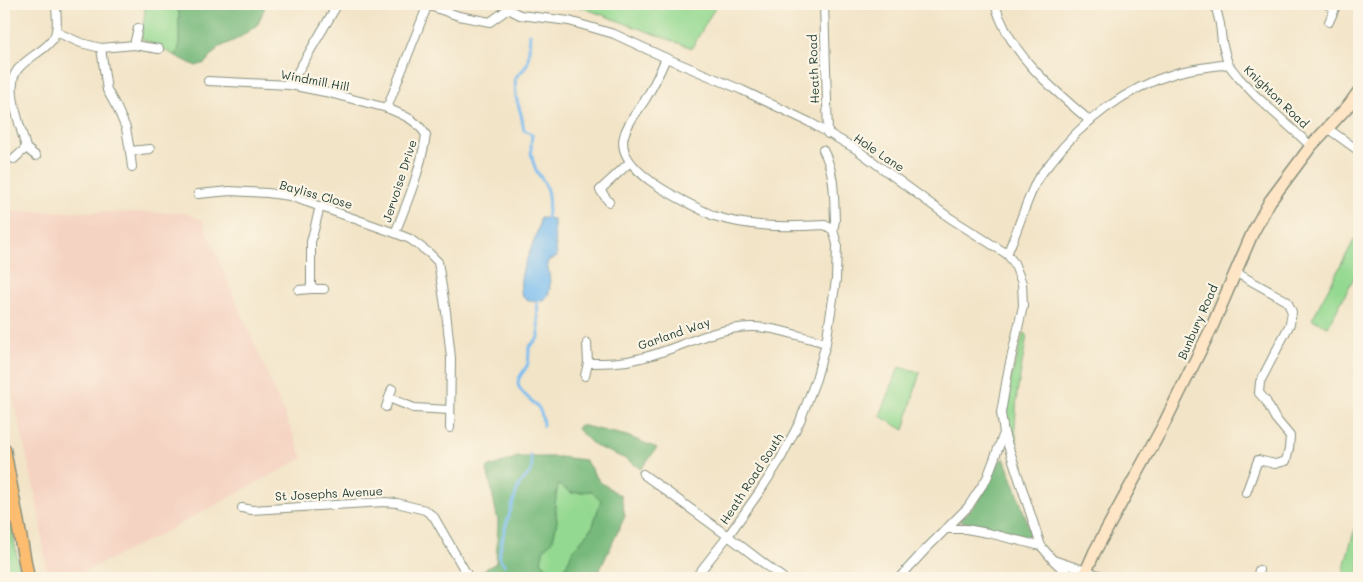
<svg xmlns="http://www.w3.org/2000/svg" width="1363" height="582" viewBox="0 0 1363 582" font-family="Mali,sans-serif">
	<rect width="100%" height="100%" fill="#fcf5e5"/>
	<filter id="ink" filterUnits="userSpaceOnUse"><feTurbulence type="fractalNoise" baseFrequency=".02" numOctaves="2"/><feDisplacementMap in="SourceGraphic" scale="10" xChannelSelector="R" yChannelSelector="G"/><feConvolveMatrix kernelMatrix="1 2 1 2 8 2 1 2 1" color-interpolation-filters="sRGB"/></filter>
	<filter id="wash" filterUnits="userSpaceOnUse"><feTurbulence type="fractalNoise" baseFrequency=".0096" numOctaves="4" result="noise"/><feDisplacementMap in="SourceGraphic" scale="20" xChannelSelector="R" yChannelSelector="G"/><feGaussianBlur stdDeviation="1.12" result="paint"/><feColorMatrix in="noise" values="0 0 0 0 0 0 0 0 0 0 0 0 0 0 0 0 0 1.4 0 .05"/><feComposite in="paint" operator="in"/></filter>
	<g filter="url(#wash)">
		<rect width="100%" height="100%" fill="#f2e4c7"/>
		<polygon fill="#f5d3c2" points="4,211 185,213 202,220 303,458 167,531 71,578 48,578 36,497 4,358"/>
		<g fill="#94d991" stroke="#5a8b62">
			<polygon points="144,4 172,4 179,12 179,47 176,56 141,38 145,11"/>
			<polygon points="579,4 717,4 692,48 578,6"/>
			<polygon points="1359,231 1359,268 1328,327 1312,319"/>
			<polygon points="1024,332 1027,335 1017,393 1015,427 1019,462 1016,460 1006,427 1009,387"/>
			<polygon points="899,367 920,372 904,430 880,416"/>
			<polygon points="558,484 572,493 591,491 601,499 593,526 572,552 565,569 550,571 541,561 544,549 553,540 557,521 555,504"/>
			<polygon points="4,485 21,578 6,578 4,568"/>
			<polygon points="1359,515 1359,578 1343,578 1346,559"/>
		</g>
		<g fill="#77b97b" stroke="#4b7b58" fill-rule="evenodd">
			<polygon points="172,4 266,4 258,24 239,38 218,48 205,63 196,66 176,56 179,47 179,12"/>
			<polygon points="580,425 627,436 657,448 641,469 626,459 595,446 577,429"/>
			<path d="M518,457h41l26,3 15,22 21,14 4,20 -29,62h-116l-1,-5 17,-10 2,-42 -11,-53zM558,484l14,9 19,-2 10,9 -8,26 -21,26 -7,17 -15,2 -9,-10 3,-12 9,-9 4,-19 -2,-17z"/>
			<path d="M1004,458l11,28 18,54 -73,-19c7,-8 16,-16 22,-25 6,-10 11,-33 22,-38z"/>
		</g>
		<path fill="#7abdf0" stroke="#4c7d92" d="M540,218l14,1v14l3,24 -8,3 -2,3c2,13 9,37 -10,38 -6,1 -11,-1 -15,-5 -7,-28 16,-51 18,-78z"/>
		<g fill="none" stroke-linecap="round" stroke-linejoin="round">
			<g stroke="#7abdf0" stroke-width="3">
				<path d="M530,34l-2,28 -4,7 -9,9 1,19 5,17 3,16 6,3 2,2c-2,12 -1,24 4,35 3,6 8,10 10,17 4,11 3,21 1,31"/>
				<path d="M537,301l2,36 -10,10c0,6 0,14 -2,19 -3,6 -9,10 -9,17 1,10 14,17 20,24 4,6 5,13 5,19"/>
				<path d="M505,565c-3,-3 -4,-3 -5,-6 -3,-12 14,-58 18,-72 9,-15 18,-11 12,-32"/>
			</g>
		</g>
	</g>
	<g filter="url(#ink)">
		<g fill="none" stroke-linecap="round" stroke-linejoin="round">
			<defs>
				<g id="minor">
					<polyline points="424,4 459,16 490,22 508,9"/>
					<path d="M428,4l-41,104c16,7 29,11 39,27 -5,34 -18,66 -31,98l15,6 19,14 9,9 8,50 5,46 -1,70"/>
					<polyline points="824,4 828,134"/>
					<path d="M995,4c14,49 56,84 95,117"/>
					<polyline points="1215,4 1220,24 1222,42 1228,64 1239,78 1256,96 1311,146"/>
					<polyline points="1326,4 1335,8 1338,4"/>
					<polyline points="508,9 520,15 569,21 614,34 666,58 742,90 809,122 856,149 950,218 1007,254 1014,263 1022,283 1023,306 1008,372 1001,413 1004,433 1041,546 1053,560"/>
					<polyline points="1329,22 1335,8"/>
					<polyline points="56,32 81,43 101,48 134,45 159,49"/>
					<polyline points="134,45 138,28"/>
					<polyline points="101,48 107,90 117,108 126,128 130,151 150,149"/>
					<path d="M666,58c-6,14 -13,29 -21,42 -7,11 -18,23 -21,36 -10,36 66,68 90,80 37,12 73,11 111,9l8,5"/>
					<polyline points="208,81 290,85 325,92 387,108"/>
					<polyline points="290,85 336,7 332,4"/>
					<polyline points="1327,128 1359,151"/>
					<polyline points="26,148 36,156"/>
					<polyline points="130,151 132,167"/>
					<path d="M14,159l12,-11c-4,-17 -16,-49 -13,-65 0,-4 1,-8 3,-11 8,-15 37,-23 40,-41 2,-8 0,-19 0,-27"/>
					<polyline points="198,194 230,191 267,193 290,196 395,233"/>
					<polyline points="609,202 600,190 630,162"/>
					<path d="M1007,254c11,-24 18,-50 30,-74 4,-6 9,-12 14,-18 31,-41 75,-74 125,-89 17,-5 35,-6 52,-9"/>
					<polyline points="1235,272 1287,301 1292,312 1290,324 1260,382 1259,393 1266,401 1275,418 1290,436 1289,449 1286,461 1275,464 1258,460 1246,493"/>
					<polyline points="311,289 324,289"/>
					<polyline points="299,290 311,289 311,242 320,206"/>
					<path d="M588,363c18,0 35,0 53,-5 39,-9 68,-30 110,-31 22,-1 54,11 75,16"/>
					<polyline points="585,376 588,363 587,343"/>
					<polyline points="389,398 414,408 450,410"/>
					<polyline points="386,407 392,389"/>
					<polyline points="643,474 736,542 783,578"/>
					<polyline points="242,508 252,510 384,502 397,503 425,510 434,517 469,578"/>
					<polyline points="945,529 966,529 988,533 1041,546"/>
					<path d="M695,578l33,-42 32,-45 20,-31 20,-39 16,-42 10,-36 10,-63 1,-36 -4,-14 2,-9c-1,-25 0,-49 -12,-71"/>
					<polyline points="899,578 925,550 968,507 987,478 1004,433"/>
					<polyline points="1072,578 1053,560 1108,578"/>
					<polyline points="1257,578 1259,570"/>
				</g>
				<polyline id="secondary" points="1083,578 1095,551 1162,428 1211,329 1252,234 1270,201 1311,146 1349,105 1359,91"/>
				<polyline id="trunk" points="4,449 28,578"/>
			</defs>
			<use href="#minor" stroke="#88907e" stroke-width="10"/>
			<use href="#secondary" stroke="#88907e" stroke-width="14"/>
			<use href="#trunk" stroke="#88907e" stroke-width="15"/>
			<use href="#minor" stroke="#fff" stroke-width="8"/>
			<use href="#secondary" stroke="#fee5c5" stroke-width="11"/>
			<use href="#trunk" stroke="#fcbd6f" stroke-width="12"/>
		</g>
	</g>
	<g text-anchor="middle" stroke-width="4.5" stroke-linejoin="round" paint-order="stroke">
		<g font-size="12" fill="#1f3d34" stroke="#fcf5e5">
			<text transform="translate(814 69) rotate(-92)" y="4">Heath Road</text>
			<text transform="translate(315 81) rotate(11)" y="4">Windmill Hill</text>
			<text transform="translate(1276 97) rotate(44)" y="4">Knighton Road</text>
			<text transform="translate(879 153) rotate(34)" y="4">Hole Lane</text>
			<text transform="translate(400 181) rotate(-72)" y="4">Jervoise Drive</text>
			<text transform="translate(316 195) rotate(16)" y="4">Bayliss Close</text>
			<text transform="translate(1198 322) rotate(-66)" y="4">Bunbury Road</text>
			<text transform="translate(674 334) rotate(-19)" y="4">Garland Way</text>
			<text transform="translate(752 479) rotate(-57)" y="4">Heath Road South</text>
			<text transform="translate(329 494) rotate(-3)" y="4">St Josephs Avenue</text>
		</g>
	</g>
	<rect width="1363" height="582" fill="none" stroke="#fcf5e5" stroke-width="20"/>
</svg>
